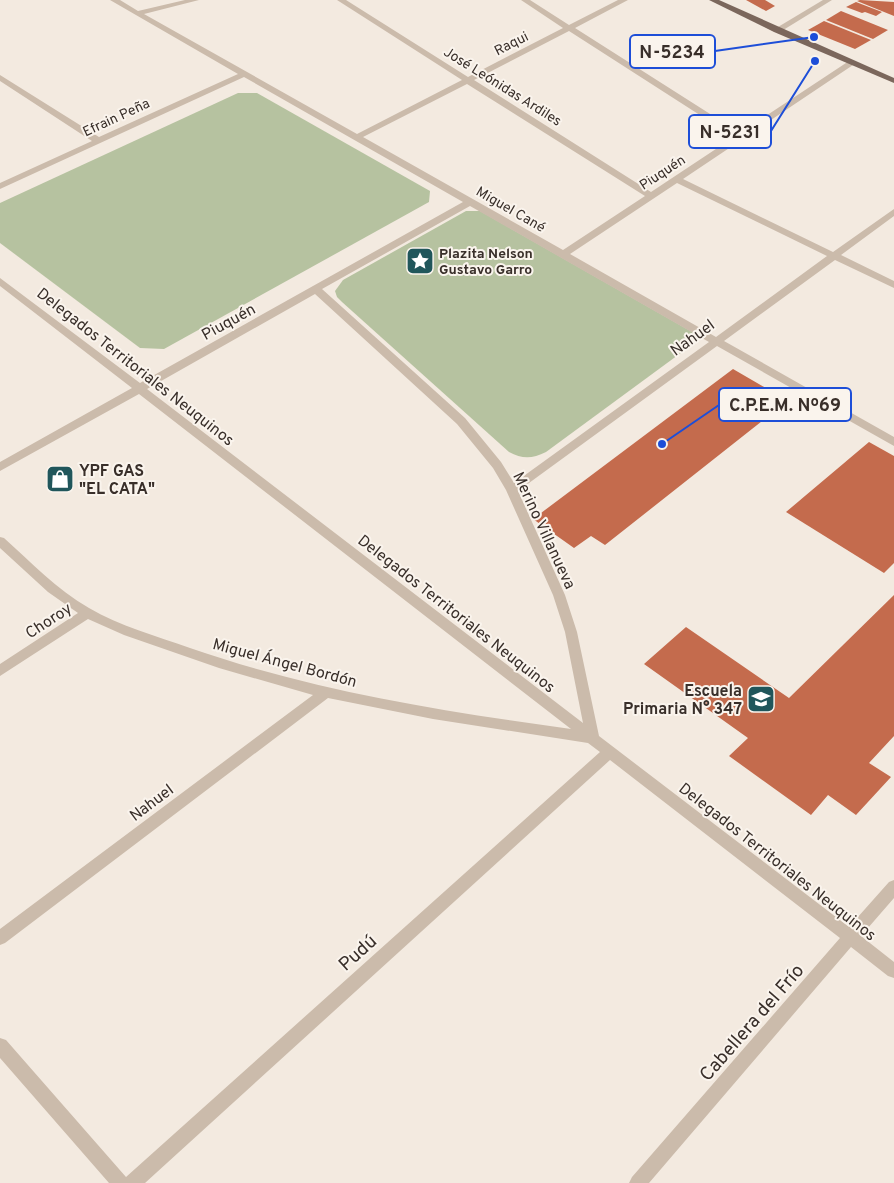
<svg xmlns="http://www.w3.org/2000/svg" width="894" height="1183" viewBox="0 0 894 1183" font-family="Overpass,sans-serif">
	<rect width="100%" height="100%" fill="#f3eae0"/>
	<g fill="#b6c2a0">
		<polygon points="238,93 257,93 430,191 429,202 164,349 140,348 0,243 0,203"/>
		<path d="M466,211h14l214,122 2,6 -3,5 -147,108c-14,7 -24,7 -37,0l-167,-150 -5,-5 -2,-6 8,-11z"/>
	</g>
	<g fill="#c46b4d">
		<polygon points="746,0 765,0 775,6 766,11"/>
		<polygon points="860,0 894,2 894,16 857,1"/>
		<polygon points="856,2 882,12 876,16 865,12 862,13 846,7"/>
		<polygon points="841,11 888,30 873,39 826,20"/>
		<polygon points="824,21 871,40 855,49 808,30"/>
		<polygon points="733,369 776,394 768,400 780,407 605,545 591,536 574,548 533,519"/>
		<polygon points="869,442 894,456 894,563 884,573 786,512"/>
		<polygon points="894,595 894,736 869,763 891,777 856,815 828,795 811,815 729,756 748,738 644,664 686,627 789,698"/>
	</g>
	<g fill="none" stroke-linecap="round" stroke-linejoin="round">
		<g fill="#cbbbab" fill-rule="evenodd">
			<path d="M110,0h10l18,11 47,-11h14l-55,14 213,120 105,-54 -125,-80h9l122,77 95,-49 -42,-28h9l39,25 49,-25h10l-53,28 165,105 109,-72 7,2 -173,116 150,73 61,-43v7l-53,39 53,26v7l-59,-28 -111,81 170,96v9l-177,-100 -199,145 47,104 12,37 22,104 250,191 40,-45 5,-2v18l-33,38 33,26v16l-6,-2 -37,-29 -202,236h-20l3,-6 208,-239 -230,-178 -465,423h-36l-109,-125v-20l6,2 120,137 474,-425 -12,-9 -155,-24 -105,-21 -323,245 -5,2v-16l313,-234 -94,-27 -95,-33 -36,-16 -88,57v-12l78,-51 -30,-21 -48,-44v-11l4,1c27,24 53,52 85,70 31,18 67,28 101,40 124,43 252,63 381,81l-432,-335 -139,77v-9l132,-74 -132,-102v-8l140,105 323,-181 -219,-125 -244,112v-6l92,-42 -92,-60v-6l99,62 139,-63zM569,31l165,106 -83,55 -177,-112zM467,84l178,112 -82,54 -200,-113zM677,183l150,73 -111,81 -146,-83zM470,206l239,136 -195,141 -13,-21 -36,-44 -143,-129zM315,294l142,130 36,44 13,22 47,105 12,37 18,91 -436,-334z"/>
			<polygon points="823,0 832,0 780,32 773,30"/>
		</g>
		<polygon fill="#7b675c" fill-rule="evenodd" points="709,0 719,0 894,78 894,83 774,32"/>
	</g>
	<defs>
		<symbol id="sight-square" viewBox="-11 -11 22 22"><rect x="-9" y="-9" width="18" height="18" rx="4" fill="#20565b" stroke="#faf4ed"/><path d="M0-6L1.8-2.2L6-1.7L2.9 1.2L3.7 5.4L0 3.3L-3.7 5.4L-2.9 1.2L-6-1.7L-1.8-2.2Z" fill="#fff"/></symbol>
		<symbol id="shop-square" viewBox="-11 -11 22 22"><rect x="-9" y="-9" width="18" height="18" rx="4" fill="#20565b" stroke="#faf4ed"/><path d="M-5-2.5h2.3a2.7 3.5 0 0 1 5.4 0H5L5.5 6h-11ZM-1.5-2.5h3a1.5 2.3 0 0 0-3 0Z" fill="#fff"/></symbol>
		<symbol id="school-square" viewBox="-11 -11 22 22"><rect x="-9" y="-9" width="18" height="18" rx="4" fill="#20565b" stroke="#faf4ed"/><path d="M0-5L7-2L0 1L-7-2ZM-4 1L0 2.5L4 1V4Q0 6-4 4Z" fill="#fff"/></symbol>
	</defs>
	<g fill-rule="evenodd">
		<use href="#sight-square" x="404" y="245" width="32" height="32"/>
		<use href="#shop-square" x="44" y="463" width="32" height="32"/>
		<use href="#school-square" x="745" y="683" width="32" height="32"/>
	</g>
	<g text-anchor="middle" stroke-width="4" stroke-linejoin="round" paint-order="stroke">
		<g font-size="14" fill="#392f2a" stroke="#faf4ed">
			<text transform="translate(511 43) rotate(-27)" y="5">Raqui</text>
			<text transform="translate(503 86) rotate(32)" y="5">José Leónidas Ardiles</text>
			<text transform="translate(116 117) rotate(-25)" y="5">Efrain Peña</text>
			<text transform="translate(662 172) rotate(-33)" y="5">Piuquén</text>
			<text transform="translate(511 209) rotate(30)" y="5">Miguel Cané</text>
		</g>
		<g font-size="14" font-weight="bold" fill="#392f2a" stroke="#faf4ed" text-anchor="start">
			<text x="439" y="258">Plazita Nelson<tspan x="439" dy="16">Gustavo Garro</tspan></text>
		</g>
		<g font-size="16" fill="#392f2a" stroke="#faf4ed">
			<text transform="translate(228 321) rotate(-29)" y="6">Piuquén</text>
			<text transform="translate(692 337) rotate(-36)" y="6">Nahuel</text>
			<text transform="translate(136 366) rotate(38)" y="6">Delegados Territoriales Neuquinos</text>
			<text transform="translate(545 530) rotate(65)" y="6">Merino Villanueva</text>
			<text transform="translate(457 613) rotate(38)" y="6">Delegados Territoriales Neuquinos</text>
			<text transform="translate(48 620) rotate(-33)" y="6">Choroy</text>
			<text transform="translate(285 662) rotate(15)" y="6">Miguel Ángel Bordón</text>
			<text transform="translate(151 802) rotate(-37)" y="6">Nahuel</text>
			<text transform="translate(778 861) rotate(38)" y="6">Delegados Territoriales Neuquinos</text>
		</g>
		<g font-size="16" font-weight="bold" fill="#392f2a" stroke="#faf4ed" text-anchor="start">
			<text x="79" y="476">YPF GAS<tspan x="79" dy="18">"EL CATA"</tspan></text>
			<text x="742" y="696" text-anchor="end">Escuela<tspan x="742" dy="18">Primaria N° 347</tspan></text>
		</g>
		<g font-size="19" fill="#392f2a" stroke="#faf4ed">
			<text transform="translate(357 952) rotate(-42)" y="7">Pudú</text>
			<text transform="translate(751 1022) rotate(-49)" y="7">Cabellera del Frío</text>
		</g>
	</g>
	<path fill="none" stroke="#1d4ed8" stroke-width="2" d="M814 37L715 51M815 61L771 131M662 444L719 405"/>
	<g fill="#1d4ed8" stroke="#faf4ed" stroke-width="2">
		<circle cx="814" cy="37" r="5"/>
		<circle cx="815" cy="61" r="5"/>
		<circle cx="662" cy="444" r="5"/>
	</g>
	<g fill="#faf4ed" stroke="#1d4ed8" stroke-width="2">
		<rect x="630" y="35" width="85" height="33" rx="5"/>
		<rect x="689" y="115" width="82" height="33" rx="5"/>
		<rect x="719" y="388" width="132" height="33" rx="5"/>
	</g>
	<g font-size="18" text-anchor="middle" font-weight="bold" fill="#392f2a">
		<text x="672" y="58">N-5234</text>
		<text x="730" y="138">N-5231</text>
		<text x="785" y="411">C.P.E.M. Nº69</text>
	</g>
</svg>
